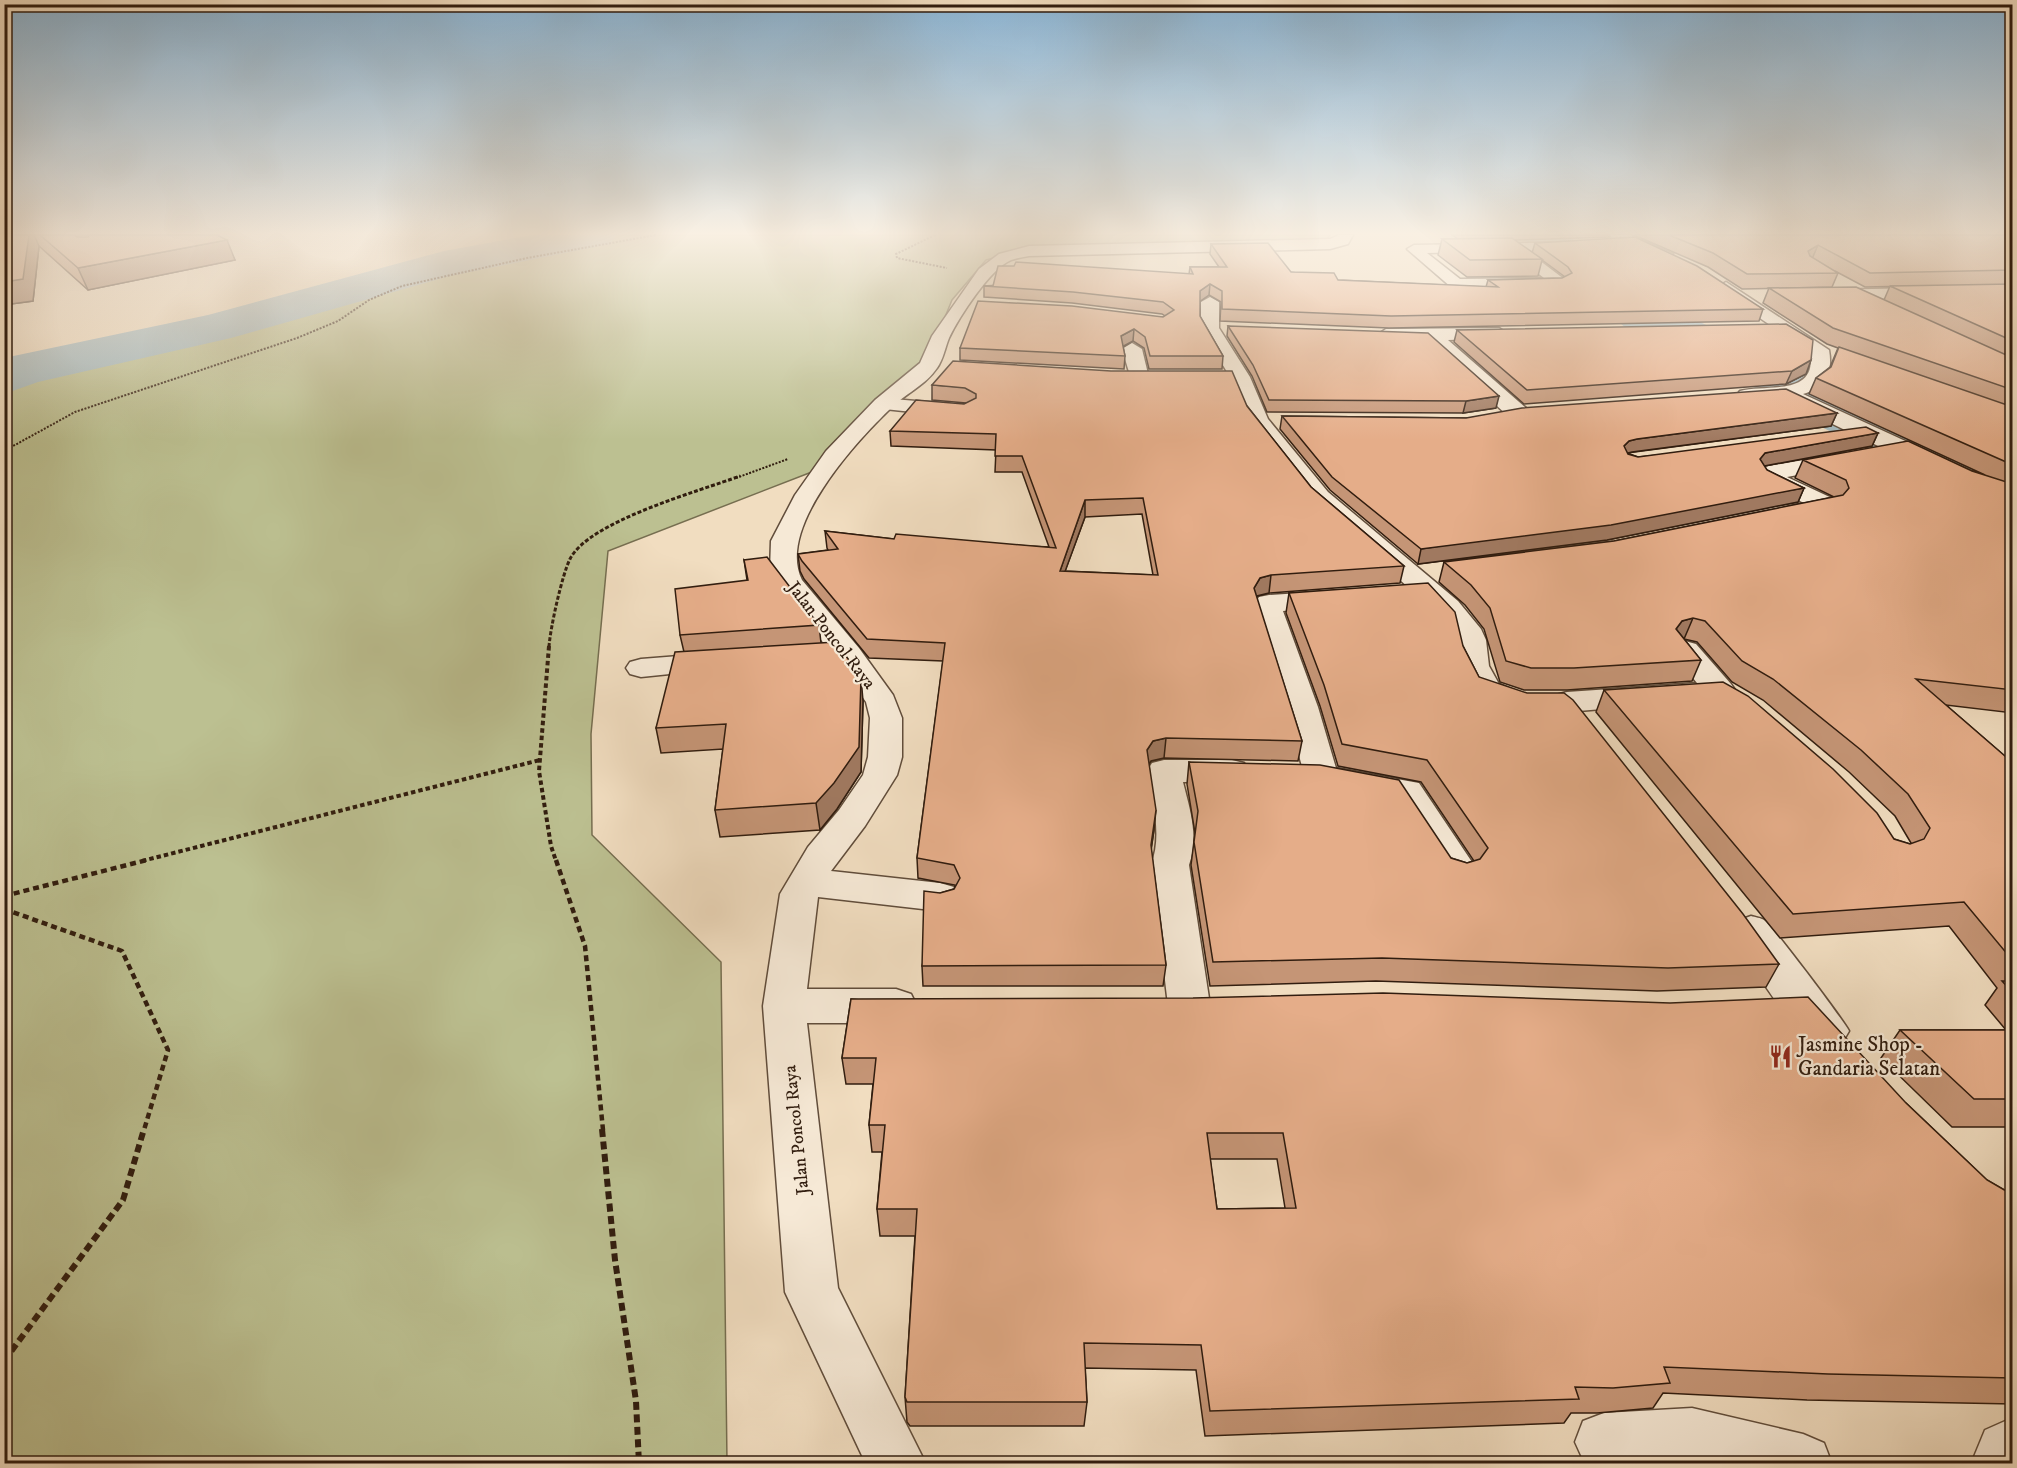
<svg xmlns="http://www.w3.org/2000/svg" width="2017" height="1468" viewBox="0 0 2017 1468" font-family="'IM FELL DW Pica',serif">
	<rect width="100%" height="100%" fill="#f1ddc0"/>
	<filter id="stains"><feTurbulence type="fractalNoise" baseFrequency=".00333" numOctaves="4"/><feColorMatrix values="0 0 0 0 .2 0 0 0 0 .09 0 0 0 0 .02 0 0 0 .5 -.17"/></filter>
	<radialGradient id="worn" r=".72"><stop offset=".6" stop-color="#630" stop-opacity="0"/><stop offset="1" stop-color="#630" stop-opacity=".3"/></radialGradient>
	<polygon fill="#bcc091" stroke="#766e50" stroke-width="1.5" points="596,235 1330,235 1326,241 1031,248 986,260 952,300 929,356 822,468 608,551 591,734 592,835 721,962 727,1463 5,1463 4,372 214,328 444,264"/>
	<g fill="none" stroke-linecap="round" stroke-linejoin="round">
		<g fill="#a1b8be" fill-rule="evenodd">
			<polygon points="532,235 616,235 610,244 450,276 231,338 38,382 4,394 4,358 208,315 444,251"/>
			<polygon points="1522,235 1568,235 1660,308 1680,313 1803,369 1834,389 1909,424 2012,468 2012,510 1989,505 1867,450 1794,413 1765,393 1648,334 1627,329 1528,244"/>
		</g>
		<defs>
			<g id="service">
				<path d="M1573,242l7,4 -2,3 -51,2 37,28 3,3 -3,3 -5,2 -103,2 -5,-2 -44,-38 7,-4zM1509,251l35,27 -84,1 -33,-26z"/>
				<polygon points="882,398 950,404 960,410 950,416 875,408 872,404"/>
			</g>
			<g id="minor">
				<path d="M1339,235h14l-5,9 -18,5 -301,7c-6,1 -12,2 -18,4 -21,9 -52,57 -62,78 -4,10 -6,22 -12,30 -11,17 -34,27 -48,42 -35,34 -113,119 -87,170l57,68 34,47 9,23v39l-5,18 -32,51 -34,45 109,12 14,4 5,10 -5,10 -14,4 -122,-14 -11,92h89l15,5 6,12 -6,12 -15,5h-89l31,265 88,176h-60l-81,-172 -22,-286 17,-112 28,-47 31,-37 24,-35 5,-18 2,-39 -4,-16 -29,-42 -61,-77 -6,-12 1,-30 24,-46 31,-44 49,-51 45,-37 12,-27 47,-67 20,-15 30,-8 301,-7z"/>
				<polygon points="1610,235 1630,235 1673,254 1671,257 1659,257 1612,238"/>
				<path d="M1726,282l103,68c4,22 -3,38 -26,44l209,96v15l-49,-18 -176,-85 -3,-4 -44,1 -3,-4 3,-4c27,-7 78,6 70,-39l-90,-61 -2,-4z"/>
				<polygon points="2012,286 2012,296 1825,300 1816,295 1825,290"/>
				<polygon points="1210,297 1219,302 1219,328 1250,377 1268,419 1328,492 1458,601 1481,629 1486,640 1489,666 1499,684 1518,692 1523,699 1518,706 1507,709 1475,697 1459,666 1456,640 1452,631 1438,613 1310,502 1250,425 1230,377 1201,328 1201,302"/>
				<polygon points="1499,328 1508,334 1506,338 1448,340 1526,408 1529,413 1526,418 1510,418 1426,340 1386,341 1377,335 1386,329"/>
				<polygon points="1132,343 1142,349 1149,378 1146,382 1132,382 1122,349"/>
				<polygon points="1843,453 1851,455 1855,460 1851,465 1787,477 1836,500 1839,505 1836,510 1793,521 1784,518 1780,513 1784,508 1804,503 1763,483 1757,473 1761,468 1769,466"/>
				<polygon points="1332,591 1342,593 1346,599 1342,605 1283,611 1318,707 1336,768 1419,783 1478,871 1472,880 1459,884 1446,880 1395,800 1319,786 1309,782 1304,774 1286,707 1253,607 1259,597 1269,595"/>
				<polygon points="1685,641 1696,644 1731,684 1736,691 1731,698 1567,712 1556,709 1551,702 1556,695 1567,692 1697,683 1670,650 1674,644"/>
				<polygon points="717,653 728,656 732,662 728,668 641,677 630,674 626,668 630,662 641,659"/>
				<path d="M1164,760h68l12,3 5,8 -5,8 -12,3h-49c7,28 16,54 6,83l21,140 -6,12 -15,5 -15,-5 -6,-12 -17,-140c12,-32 1,-62 -4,-94l5,-8z"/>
				<path d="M1751,916c4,1 10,2 13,4 7,4 80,101 85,111l-7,12c-10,4 -21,7 -31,0 -20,-15 -67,-88 -80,-112l6,-10z"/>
				<polygon points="1692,1408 1803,1434 1824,1443 1832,1464 1585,1464 1575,1442 1583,1421 1604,1413"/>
				<polygon points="2012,1418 2012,1464 1971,1464 1985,1430"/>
			</g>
		</defs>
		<use href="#service" stroke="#614d3b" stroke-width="3"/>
		<use href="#minor" stroke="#614d3b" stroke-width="3"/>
		<g stroke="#311d0f" stroke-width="2" stroke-dasharray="2 1.5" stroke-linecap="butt">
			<polyline points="935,235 896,254 897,258 947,268"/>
			<polyline points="4,451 75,412 297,338 338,321 369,300 402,286 527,258 656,235"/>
			<polyline points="736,478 788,459"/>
		</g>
		<path stroke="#311d0f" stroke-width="3" stroke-dasharray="4 2" stroke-linecap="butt" d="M549,647c1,-18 13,-72 21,-88 19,-38 130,-68 170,-83"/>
		<g stroke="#311d0f" stroke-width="4" stroke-dasharray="4.5 3" stroke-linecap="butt">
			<polyline points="549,646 539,771 551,846 556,861"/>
			<polyline points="142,861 540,760"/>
		</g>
		<g stroke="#311d0f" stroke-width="4.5" stroke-dasharray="6 4" stroke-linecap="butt">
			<polyline points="556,860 585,946 603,1130"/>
			<polyline points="4,896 147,860"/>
			<polyline points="4,909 122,951 168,1050 144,1130"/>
		</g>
		<g stroke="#311d0f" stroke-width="6" stroke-dasharray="8 4.5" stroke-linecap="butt">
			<polyline points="602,1129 615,1260 636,1401 639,1464"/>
			<polyline points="4,1361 123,1200 144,1129"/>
		</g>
		<use href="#service" fill="#f6e9d6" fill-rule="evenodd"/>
		<use href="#minor" fill="#f6e9d6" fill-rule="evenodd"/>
	</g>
	<g fill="#c59576" stroke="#311d0f" stroke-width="1.5" fill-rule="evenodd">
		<polygon points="4,235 74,235 79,237 75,235 217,235 235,260 88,290 39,246 33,301 4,305"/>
		<polygon points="1452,235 1609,235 1609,237 1515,240 1532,253 1535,243 1763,309 1759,321 1389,328 1220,321 1221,302 1209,295 1200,301 1200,316 1223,356 1222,369 1149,369 1144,348 1133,341 1123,347 1125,356 1124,369 960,360 960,348 1163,317 1165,316 1162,314 1072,303 984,297 984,286 1189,274 1190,267 1219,267 1210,254 1211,244 1291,272 1338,280 1486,287 1488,280 1562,278 1565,277 1542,260 1538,276 1467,277 1438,255 1442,239 1458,239"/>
		<polygon points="1634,235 2013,235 2013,713 1946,705 2013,763 2013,1127 1952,1127 1881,1058 1900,1030 2006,1030 1985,1005 1997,988 1949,926 1780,938 1596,712 1604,690 1894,839 1910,844 1911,843 1895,816 1849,772 1763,700 1732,682 1697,642 1684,639 1701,660 1692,681 1567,690 1524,690 1500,682 1484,629 1465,605 1439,582 1444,562 1614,541 1834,497 1795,478 1803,460 1972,471 1985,475 1809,394 1816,378 1830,367 1838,348 1827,344 1763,303 1769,288 1884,300 1890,286 1913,286 1865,287 1835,271 1838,273 1832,287 1742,289 1708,267"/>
		<polygon points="1228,326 1496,408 1463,413 1267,412 1252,376 1227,336"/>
		<polygon points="1457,330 1811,360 1806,374 1786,384 1524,404 1454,342"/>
		<path d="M932,385l315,21 64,81 93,79 -4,17 -131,10 -12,3 -1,1 46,144 -4,20 -134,-3 -13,3 -2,3 5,66 -3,19 15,116 -3,21h-240l-1,-20 18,-73 14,-4 1,-3v-1l-37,-7 -1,-20 26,-197 -74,-3 -65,-79 -4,-8 -2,-17 30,-4 -1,-2 -2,-17 69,8 155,8 -27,-75h-27l1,-22 -105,-4 -1,-15 76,-28 -34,-3zM1142,514l11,61 -88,-4 20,-54z"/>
		<polygon points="1837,413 1831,426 1627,453 1638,457 1878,433 1872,446 1764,466 1767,470 1804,488 1798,502 1607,540 1418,564 1330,490 1280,429 1282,416 1466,418"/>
		<polygon points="744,560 819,625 821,643 863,701 861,772 837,809 820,830 720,837 715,810 723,749 661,753 656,728 684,652 680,635 747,580"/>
		<polygon points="1289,593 1463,646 1479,677 1779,964 1766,987 1657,991 1376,981 1210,986 1191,865 1195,833 1187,784 1189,762 1451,858 1467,863 1474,861 1421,782 1338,766 1320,706 1286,613"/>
		<path d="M851,999l1055,104 81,77 26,15v209l-206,-4 -144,-7 -10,15 -56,5h-26l-7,10 -359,13 -9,-66 -111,-2 2,34 -3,24h-174l-3,-4 -2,-25 10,-161h-35l-3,-27 5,-57h-10l-3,-27 4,-41h-27l-4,-26zM1210,1159h67l8,49 -68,1z"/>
		<polygon points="1736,1458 1876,1464 1731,1464"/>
	</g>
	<g fill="#a07960" stroke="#311d0f" stroke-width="1.5">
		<polygon points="29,235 34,235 39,246 33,301 4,305 4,282"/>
		<polygon points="227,240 235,260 88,290 78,268"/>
		<polygon points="1818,245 1812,259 1803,265 1808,251"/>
		<polygon points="1210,284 1209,295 1199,302 1200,291"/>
		<polygon points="1134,329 1133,341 1120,348 1121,336"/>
		<polygon points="1811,360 1806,374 1786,384 1792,371"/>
		<polygon points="1499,396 1496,408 1463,413 1466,401"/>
		<polygon points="1837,413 1831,426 1632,452 1624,454 1624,446 1629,441 1637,439"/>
		<polygon points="1878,433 1872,446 1759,467 1760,459 1765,453"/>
		<polygon points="1804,488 1798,502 1607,540 1418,564 1421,549"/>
		<polygon points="1085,500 1085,517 1059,588 1060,571"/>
		<polygon points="1271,575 1269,593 1257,596 1251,606 1254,588 1260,578"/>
		<polygon points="1693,618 1684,639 1676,629 1682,621"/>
		<polygon points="861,677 863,701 861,772 837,809 820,830 816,803"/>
		<polygon points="1166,738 1164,758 1151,761 1145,770 1147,750 1153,741"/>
		<polygon points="1156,810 1154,830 1149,865 1151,845"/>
	</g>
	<g fill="#e5ad89" stroke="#311d0f" stroke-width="1.5" fill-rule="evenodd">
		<polygon points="4,235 29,235 23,279 4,282"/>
		<polygon points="40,235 74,235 77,237 88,237 89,235 217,235 227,240 78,268"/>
		<polygon points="1669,235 2013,235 2013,270 1870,273 1818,245 1808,251 1810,256 1838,273 1747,274 1713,253"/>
		<polygon points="1635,237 1697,266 1763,309 1391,316 1222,309 1222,291 1210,284 1200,291 1200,316 1223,356 1150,356 1145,337 1134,329 1121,336 1125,356 960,348 978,301 1072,306 1163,317 1174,310 1163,302 1073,292 984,286 993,286 998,266 1014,266 1016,262 1193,274 1190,267 1227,267 1211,244 1268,243 1291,272 1334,273 1338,280 1498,287 1488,280 1562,278 1572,273 1568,267 1535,243"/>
		<polygon points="1512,238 1542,259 1470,260 1442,239"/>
		<polygon points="2013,284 2013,341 1890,286"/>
		<polygon points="1856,287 2013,358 2013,390 1833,328 1769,288"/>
		<polygon points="1786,324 1813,340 1811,360 1792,371 1527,390 1457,330"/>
		<polygon points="1228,326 1428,333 1499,396 1466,401 1269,400 1253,365"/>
		<polygon points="1839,347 2013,407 2013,465 1816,378 1831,367"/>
		<path d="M953,361l158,10h121l15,35 64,81 93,79 -133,9 -11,3 -6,10 48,153 -136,-3 -13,3 -6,9 9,60 -5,35 15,120 -244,1 2,-75 16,2 14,-4 6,-11 -6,-13 -37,-7 28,-215 -78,-4 -65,-78 -4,-7 40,-5 -13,-18 69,8 2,-5 160,14 -34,-92h-27l1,-22 -106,-3 26,-31 48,4 12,-6v-4l-11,-6 -33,-3zM1143,498l15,77 -98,-4 25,-71z"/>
		<polygon points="1786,389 1837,413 1637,439 1629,441 1624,446 1628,454 1638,457 1866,427 1878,433 1765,453 1760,459 1767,470 1804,488 1611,525 1421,549 1332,477 1282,416 1466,418 1522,408"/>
		<polygon points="1908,441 1972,471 2013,484 2013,690 1916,679 2013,763 2013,961 1964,902 1793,914 1604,690 1723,682 1748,696 1833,769 1877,813 1894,839 1910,844 1924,839 1930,828 1908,794 1861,750 1773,679 1742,661 1705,621 1693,618 1682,621 1676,629 1701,660 1574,668 1531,668 1506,661 1490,608 1471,585 1444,562 1614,541 1843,495 1849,488 1846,480 1803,460"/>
		<polygon points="767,557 819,625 680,635 675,589 748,580 744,560"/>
		<polygon points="1428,583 1455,612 1463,646 1479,677 1527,693 1564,693 1573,700 1743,914 1779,964 1668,968 1382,958 1213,962 1194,842 1198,811 1189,762 1320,765 1399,780 1451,858 1467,863 1480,859 1488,848 1427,760 1342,744 1324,685 1289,593"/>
		<polygon points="836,642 861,677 859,747 834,783 816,803 715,810 726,724 656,728 675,652"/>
		<polygon points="2002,981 2013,981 2013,993"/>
		<path d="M1383,993l287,10 138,-6 98,106 81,77 26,15v183l-185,-4 -164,-7 6,16 -57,5 -38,-1 4,12 -369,12 -9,-66 -117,-2 3,59h-180l-2,-5 12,-188h-40l8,-84h-16l7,-67h-34l9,-59 342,-1zM1207,1133h76l13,75 -79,1z"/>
		<polygon points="1900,1030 2013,1030 2013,1099 1974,1099"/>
		<polygon points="1736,1458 1874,1461 1876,1464 1738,1464"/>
	</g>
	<linearGradient id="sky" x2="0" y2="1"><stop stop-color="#8bb6d7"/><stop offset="0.53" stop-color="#f9f0e3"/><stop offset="1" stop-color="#f9f0e3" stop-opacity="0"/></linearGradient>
	<rect width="2017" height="440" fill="url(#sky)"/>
	<defs>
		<symbol id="restaurant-bare" viewBox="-9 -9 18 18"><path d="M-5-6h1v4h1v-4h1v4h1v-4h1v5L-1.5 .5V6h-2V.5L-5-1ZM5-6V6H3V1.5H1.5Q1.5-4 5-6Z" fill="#8f2418" stroke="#f6e9d6" stroke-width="2.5" paint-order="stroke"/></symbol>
	</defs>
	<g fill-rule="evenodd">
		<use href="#restaurant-bare" x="1764" y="1040" width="33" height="33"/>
	</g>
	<g text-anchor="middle" stroke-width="4.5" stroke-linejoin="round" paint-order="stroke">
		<g font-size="18" fill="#311d0f" stroke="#f6e9d6">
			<text transform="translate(832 635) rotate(52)" y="6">Jalan Poncol Raya</text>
			<text transform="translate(796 1130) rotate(-96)" y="6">Jalan Poncol Raya</text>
		</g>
		<g font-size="21" fill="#311d0f" stroke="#f6e9d6" text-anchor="start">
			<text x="1798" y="1051">Jasmine Shop -<tspan x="1798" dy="24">Gandaria Selatan</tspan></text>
		</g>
	</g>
	<rect width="2017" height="1468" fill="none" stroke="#f1ddc0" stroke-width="24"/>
	<rect x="6" y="6" width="2005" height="1456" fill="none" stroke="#311d0f" stroke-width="3"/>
	<rect x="12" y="12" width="1993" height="1444" fill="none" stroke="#311d0f" stroke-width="1.5"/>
	<rect width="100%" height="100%" filter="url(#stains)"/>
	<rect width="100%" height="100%" fill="url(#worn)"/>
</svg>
